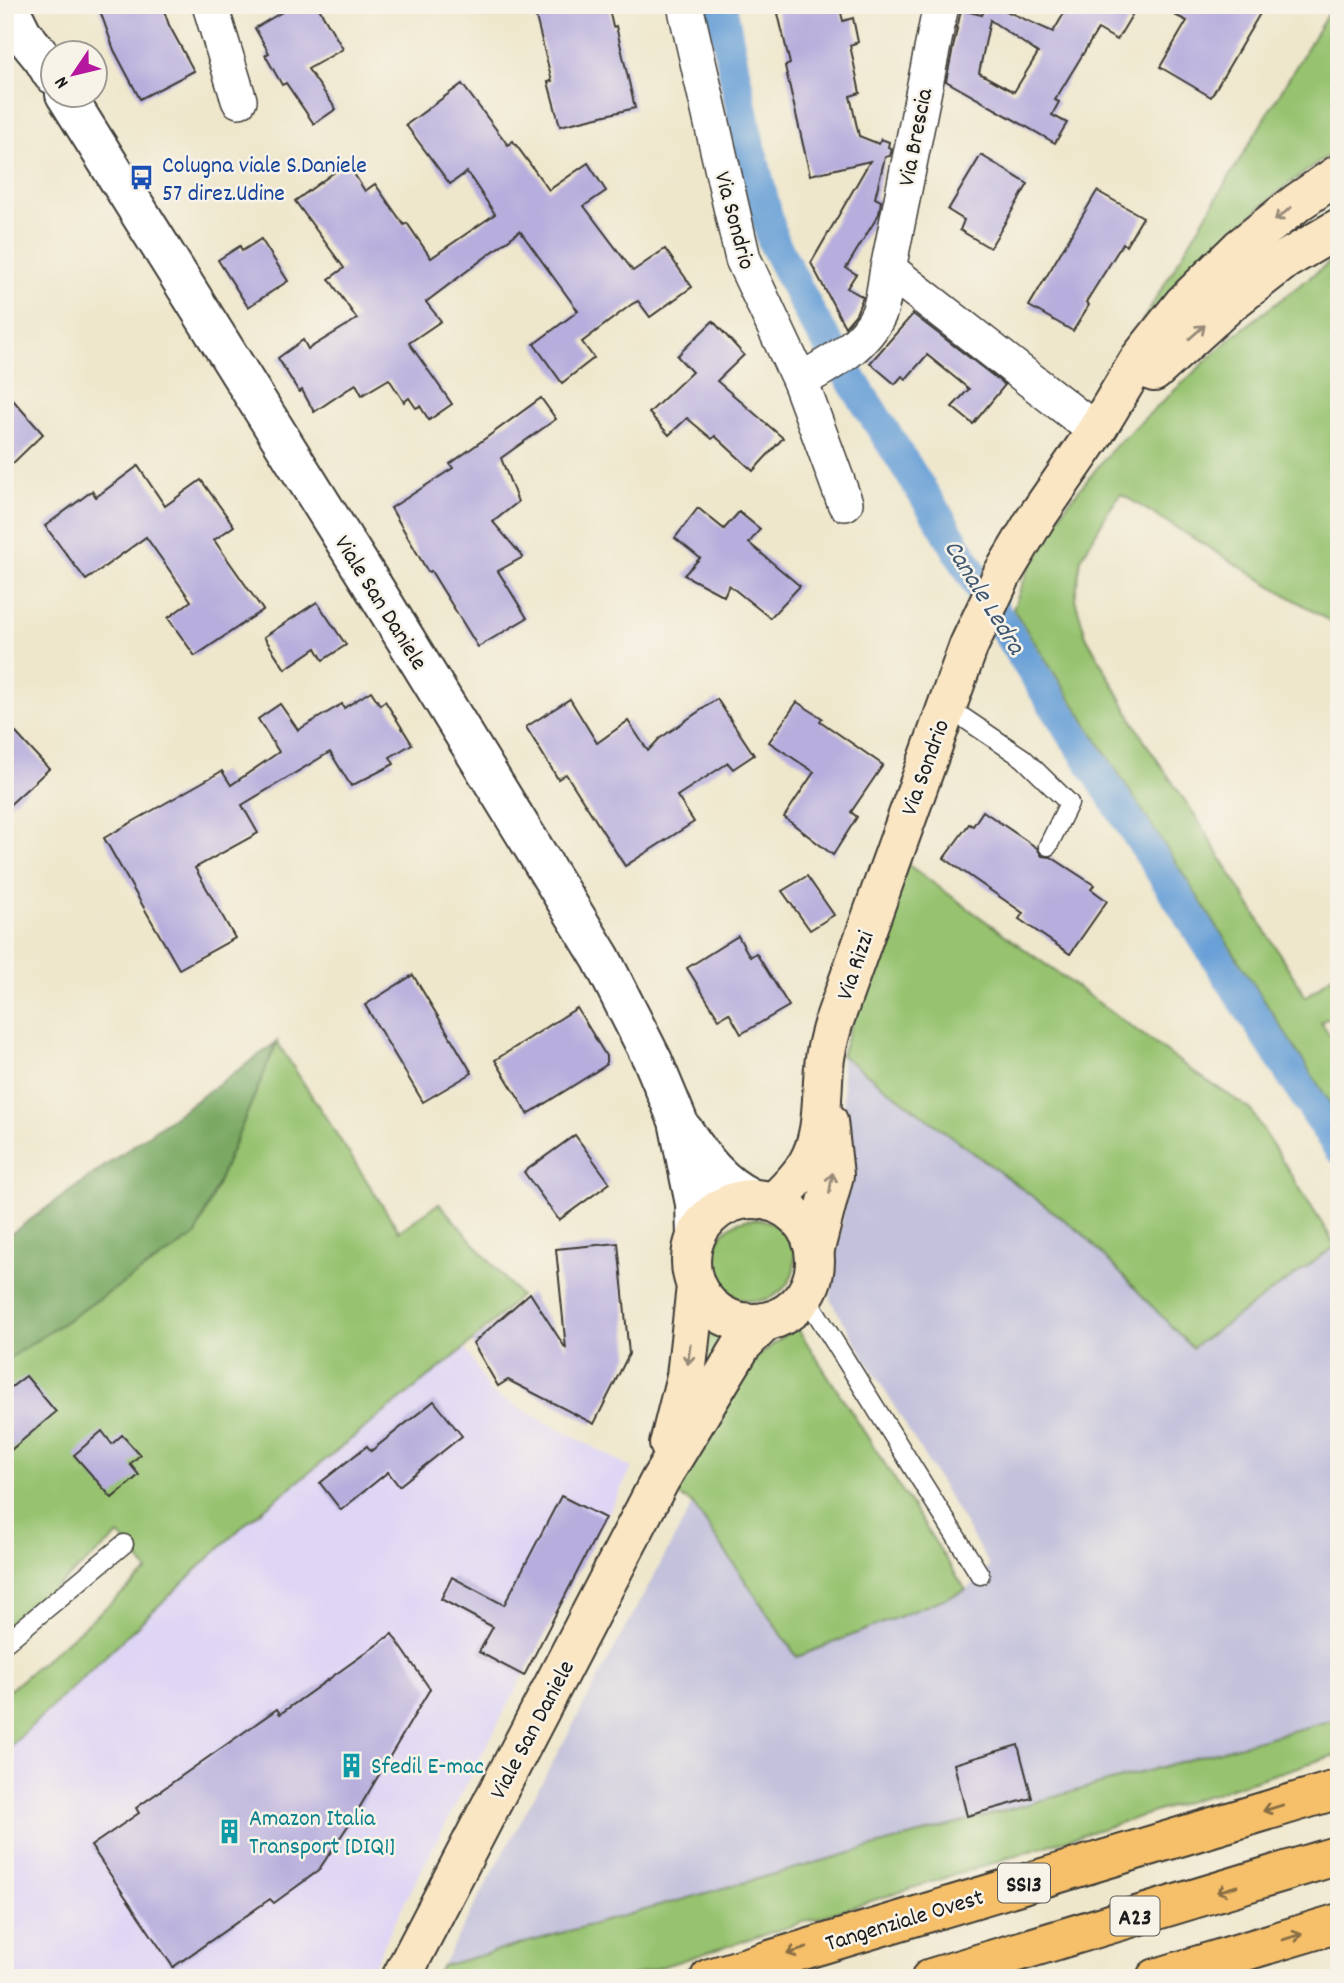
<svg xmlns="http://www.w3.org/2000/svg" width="1344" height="1983" viewBox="0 0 1344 1983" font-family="Dekko,sans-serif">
	<rect width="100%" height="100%" fill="#f7f3e8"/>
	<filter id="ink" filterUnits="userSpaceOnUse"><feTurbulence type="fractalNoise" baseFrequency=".0143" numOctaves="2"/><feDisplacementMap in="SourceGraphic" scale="14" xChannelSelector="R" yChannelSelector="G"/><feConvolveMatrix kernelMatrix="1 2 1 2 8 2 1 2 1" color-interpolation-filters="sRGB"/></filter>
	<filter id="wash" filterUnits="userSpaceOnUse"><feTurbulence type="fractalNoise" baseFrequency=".00686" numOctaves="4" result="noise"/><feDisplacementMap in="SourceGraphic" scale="28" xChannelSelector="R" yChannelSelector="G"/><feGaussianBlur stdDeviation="1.57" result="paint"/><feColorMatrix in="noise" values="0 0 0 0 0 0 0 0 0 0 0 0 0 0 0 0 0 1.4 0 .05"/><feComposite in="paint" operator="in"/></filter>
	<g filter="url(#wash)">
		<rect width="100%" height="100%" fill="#efe7cc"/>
		<polygon fill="#dfd5f5" points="465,1348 490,1392 632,1468 401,1909 368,1978 5,1978 5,1751 245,1524"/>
		<polygon fill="#c3c1db" points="841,1055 1082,1233 1192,1347 1336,1246 1339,1250 1339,1718 442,1966 693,1504 797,1657 966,1590 990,1566 830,1299 849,1176"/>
		<g fill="#97c370" stroke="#5a7046" stroke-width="2">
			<polygon points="1333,5 1339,5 1339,148 1279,191 1205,257 1123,353"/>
			<polygon points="1339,255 1339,627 1121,494 1109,510 1081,559 1075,599 1086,636 1145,742 1194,814 1306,997 1339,970 1339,1011 1321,1022 1339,1049 1339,1117 1013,609 1028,570 1065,507 1115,446 1232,337"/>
			<polygon points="907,864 1194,1072 1250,1109 1336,1246 1192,1348 1082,1233 841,1055"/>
			<polygon points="277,1042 399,1231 439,1203 520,1296 465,1348 245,1524 5,1751 5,1694 148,1571 119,1535 5,1630 5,1361 196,1235"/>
			<circle cx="754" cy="1260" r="41"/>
			<polygon points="704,1315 721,1327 740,1334 692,1406"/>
			<polygon points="796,1326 966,1590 797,1657 693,1504 670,1490 750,1363"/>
			<polygon points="1339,1718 1339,1754 626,1978 435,1978 442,1966"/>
		</g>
		<polygon fill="#79a962" stroke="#4a623f" stroke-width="2" points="277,1042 196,1235 5,1361 5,1238"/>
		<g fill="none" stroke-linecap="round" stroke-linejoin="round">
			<polyline stroke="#69a0d7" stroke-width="32" points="721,5 746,132 773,241 813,319 944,526 995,613 1339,1148"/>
		</g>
		<g id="blocks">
			<g fill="#b8aedd" fill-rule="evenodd">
				<polygon points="98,5 162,5 169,25 194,71 140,99 114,50"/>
				<polygon points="294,5 317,5 343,49 308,69 336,109 314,124 286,83 282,85 265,55 269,53 255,28"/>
				<polygon points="533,5 608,5 613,27 616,26 635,108 560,126 548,82 552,81"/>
				<polygon points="776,5 839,5 843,21 853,18 858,42 850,45 860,93 850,96 859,136 879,144 881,139 889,142 888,147 892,149 890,156 885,157 875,198 881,201 879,214 846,268 856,274 847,288 863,297 856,314 845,327 811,263 870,161 810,175 785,66 790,64"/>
				<path d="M987,5h6l60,27 13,-22 -7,-5h79l-21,35 -19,-11 -43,71 4,2 -7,13 15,8 -12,20 -109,-62 15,-71 21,5zM990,20l48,33 -24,39 -35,-19z"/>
				<polygon points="1155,5 1265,5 1211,97 1160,67 1187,21"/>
				<polygon points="462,84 508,145 513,141 549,190 588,163 606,191 584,206 633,271 665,249 692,287 650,317 638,301 632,304 582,342 594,358 562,383 534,344 578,311 520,231 426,302 441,321 409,343 452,404 429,420 420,406 416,408 409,398 404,402 389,379 362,395 356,384 314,412 302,390 299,392 278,358 303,340 308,349 357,319 329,279 344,268 295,201 347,163 365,191 375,184 404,225 407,223 431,258 495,214 467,172 450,184 406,125"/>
				<polygon points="981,155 1028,184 990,248 960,230 964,220 948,210"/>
				<polygon points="1097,191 1143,217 1126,246 1123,243 1086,302 1089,305 1073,331 1029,306"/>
				<polygon points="261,239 288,281 248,307 218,260 240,246 242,251"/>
				<polygon points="913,314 1005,385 973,424 952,407 969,389 927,355 906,379 902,376 895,384 870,363"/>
				<polygon points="713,321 744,355 717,381 783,438 753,471 715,436 712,439 687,418 669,435 649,413 692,372 677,356"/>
				<polygon points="5,391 43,434 5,471"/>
				<polygon points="541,398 556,419 501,458 518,502 493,522 523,557 498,571 527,618 478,647 431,571 428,572 391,508 453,468 450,464"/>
				<polygon points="138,466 165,506 201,480 234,526 214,540 263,610 195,656 168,618 191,601 146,537 86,580 45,526 92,491 96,497"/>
				<polygon points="698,508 724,529 739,512 760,529 749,543 800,586 770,618 729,585 724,596 684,575 700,558 675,538"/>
				<polygon points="317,602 346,645 323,660 316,648 285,669 264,637"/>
				<polygon points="371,691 380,705 385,701 412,744 390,757 394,764 351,786 330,752 242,805 258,833 195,868 235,938 179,969 104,838 222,771 231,785 279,752 258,719 280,704 298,730 342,704 344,708"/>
				<polygon points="570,699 597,743 628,721 648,751 659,739 717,699 754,755 733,769 728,763 677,796 694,822 625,866 566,774 558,779 526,727"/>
				<polygon points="797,702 822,718 820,721 883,765 851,812 857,817 833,855 784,817 814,772 769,742"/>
				<polygon points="5,721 49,769 5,809"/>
				<polygon points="983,811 1037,848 1042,856 1051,857 1094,885 1091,889 1107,901 1070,954 1019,919 1023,913 944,858 969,824 973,826"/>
				<polygon points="807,876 834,915 810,930 782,891"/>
				<polygon points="738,936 750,957 756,953 789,1006 741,1034 729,1013 719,1019 687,968"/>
				<polygon points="413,975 472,1073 423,1102 365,1005"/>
				<polygon points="577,1008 606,1056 606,1065 528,1114 495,1060"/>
				<polygon points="575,1135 610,1183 559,1220 524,1172"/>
				<polygon points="618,1243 629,1354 594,1424 508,1380 498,1386 473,1343 530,1293 566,1349 556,1249"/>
				<polygon points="26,1376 56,1412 5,1455 5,1392"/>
				<polygon points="434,1401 462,1436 399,1486 388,1472 341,1510 320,1483 367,1446 371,1451"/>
				<polygon points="102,1431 112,1444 122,1435 140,1455 130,1464 139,1475 112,1498 74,1455"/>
				<polygon points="561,1496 605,1518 524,1676 479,1652 493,1627 441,1599 452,1577 504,1605"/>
				<polygon points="392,1634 430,1689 355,1815 318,1871 274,1903 270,1899 173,1967 91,1846 139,1813 136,1808 277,1709 280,1714"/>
				<polygon points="1018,1745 1032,1798 967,1816 954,1764"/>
			</g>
		</g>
	</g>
	<g filter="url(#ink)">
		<use href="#blocks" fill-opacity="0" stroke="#3c3a36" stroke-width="2"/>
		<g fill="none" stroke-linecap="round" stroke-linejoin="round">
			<defs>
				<g id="service">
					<polyline points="946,706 1023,758 1069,803 1048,846"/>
					<polyline points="805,1295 980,1575"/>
					<polyline points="5,1643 124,1544"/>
				</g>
				<g id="minor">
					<polyline points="210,5 239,100"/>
					<polyline points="685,5 743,259 800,381 845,503"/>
					<polyline points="941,5 888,269 1096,431"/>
					<path d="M800,381c29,-17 65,-35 79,-68 5,-14 6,-29 9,-44"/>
				</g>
				<g id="tertiary">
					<polyline points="8,5 22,33 43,59 52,74"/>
					<polyline points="65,94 376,591 601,958 653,1061 678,1121 695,1204 696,1236"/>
					<path d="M684,1131c18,27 37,53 67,67"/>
				</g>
				<g id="secondary">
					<polyline points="1154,372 1231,302 1285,260 1339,228"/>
					<circle cx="753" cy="1261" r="62"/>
					<path d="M774,1202c12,-12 24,-23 33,-38 17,-28 14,-66 17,-97 1,-15 5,-29 9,-43l136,-379 33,-70 34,-57 60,-87 44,-73 43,-54 57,-56 58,-46 41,-28"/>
					<polyline points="815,1249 834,1175 828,1121"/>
					<polyline points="669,1444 686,1376 696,1286"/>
					<polyline points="401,1978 660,1480 742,1345 765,1322"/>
				</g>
				<polyline id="trunk" points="710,1978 1339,1789"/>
				<g id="motorway">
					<polyline points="931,1978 1339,1855"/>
					<polyline points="1156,1978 1339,1923"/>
				</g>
			</defs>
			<use href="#service" stroke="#3c3a36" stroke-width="21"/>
			<use href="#minor" stroke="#3c3a36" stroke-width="38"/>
			<use href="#tertiary" stroke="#3c3a36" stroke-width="42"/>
			<use href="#secondary" stroke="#3c3a36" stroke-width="42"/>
			<use href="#trunk" stroke="#3c3a36" stroke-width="42"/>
			<use href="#motorway" stroke="#3c3a36" stroke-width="42"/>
			<use href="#service" stroke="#fff" stroke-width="18"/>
			<use href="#minor" stroke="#fff" stroke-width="35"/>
			<use href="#tertiary" stroke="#fff" stroke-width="38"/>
			<use href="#secondary" stroke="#fbe6c4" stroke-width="38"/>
			<use href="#trunk" stroke="#f6c06b" stroke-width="38"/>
			<use href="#motorway" stroke="#f6c06b" stroke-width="38"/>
		</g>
		<defs><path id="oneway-shaft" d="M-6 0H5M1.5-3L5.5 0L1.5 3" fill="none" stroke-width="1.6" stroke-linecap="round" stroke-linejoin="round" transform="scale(1.75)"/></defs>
		<g stroke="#978b78">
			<use href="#oneway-shaft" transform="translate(1283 214) rotate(141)"/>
			<use href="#oneway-shaft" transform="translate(1197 332) rotate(-41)"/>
			<use href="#oneway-shaft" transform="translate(831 1183) rotate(-81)"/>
			<use href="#oneway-shaft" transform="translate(689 1354) rotate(97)"/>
		</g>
		<g stroke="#896e44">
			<use href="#oneway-shaft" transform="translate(1273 1808) rotate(163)"/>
			<use href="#oneway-shaft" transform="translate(1227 1889) rotate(163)"/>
			<use href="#oneway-shaft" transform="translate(1292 1937) rotate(-17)"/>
			<use href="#oneway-shaft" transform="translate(797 1951) rotate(163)"/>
		</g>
	</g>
	<defs>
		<symbol id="bus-bare" viewBox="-9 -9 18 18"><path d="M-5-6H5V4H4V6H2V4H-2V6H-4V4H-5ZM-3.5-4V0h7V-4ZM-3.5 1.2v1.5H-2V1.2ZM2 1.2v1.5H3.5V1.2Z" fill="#1a4fb4" stroke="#f7f3e8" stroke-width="2.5" paint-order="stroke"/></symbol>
		<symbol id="building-bare" viewBox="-9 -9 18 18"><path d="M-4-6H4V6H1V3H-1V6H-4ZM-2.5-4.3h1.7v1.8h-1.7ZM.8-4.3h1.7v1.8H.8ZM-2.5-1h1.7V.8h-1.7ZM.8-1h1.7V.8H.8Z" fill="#0f9aa8" stroke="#f7f3e8" stroke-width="2.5" paint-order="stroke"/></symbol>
	</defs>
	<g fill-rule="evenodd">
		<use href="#bus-bare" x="124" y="160" width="35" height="35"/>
		<use href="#building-bare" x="334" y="1748" width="35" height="35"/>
		<use href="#building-bare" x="212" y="1814" width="35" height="35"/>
	</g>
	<g text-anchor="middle" stroke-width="5" stroke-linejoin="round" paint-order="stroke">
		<g fill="#f7f3e8" stroke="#5e5c59" stroke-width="2">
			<rect x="998" y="1863.5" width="52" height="39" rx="5"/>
			<rect x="1110.5" y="1896.5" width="49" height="39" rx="5"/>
		</g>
		<g font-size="23" font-weight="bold" fill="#1c1c1c">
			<text x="1024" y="1891">SS13</text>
			<text x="1135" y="1924">A23</text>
		</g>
		<g font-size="24" fill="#1c1c1c" stroke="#f7f3e8">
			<text transform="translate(914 137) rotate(-79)" y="8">Via Brescia</text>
			<text transform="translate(736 220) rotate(75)" y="8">Via Sondrio</text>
			<text transform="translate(382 602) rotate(58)" y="8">Viale San Daniele</text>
			<text transform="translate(924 767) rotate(-70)" y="8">Via Sondrio</text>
			<text transform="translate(854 965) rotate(-71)" y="8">Via Rizzi</text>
			<text transform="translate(531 1729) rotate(-62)" y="8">Viale San Daniele</text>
			<text transform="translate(904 1919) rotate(-17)" y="8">Tangenziale Ovest</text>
		</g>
		<g font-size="24" fill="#164399" stroke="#f7f3e8" text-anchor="start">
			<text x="162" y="172">Colugna viale S.Daniele<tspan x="162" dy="28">57 direz.Udine</tspan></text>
		</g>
		<g font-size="24" fill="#0d838f" stroke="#f7f3e8" text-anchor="start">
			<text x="371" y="1773">Sfedil E-mac</text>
			<text x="249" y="1825">Amazon Italia<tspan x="249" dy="28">Transport [DIQ1]</tspan></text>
		</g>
		<g font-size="26" font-style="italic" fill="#3f5770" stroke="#f7f3e8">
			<text transform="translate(986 596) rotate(58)" y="9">Canale Ledra</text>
		</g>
	</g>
	<rect width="1344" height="1983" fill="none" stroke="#f7f3e8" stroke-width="28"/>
	<g transform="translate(74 74) rotate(235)"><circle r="33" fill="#f7f3e8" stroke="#9f9d96" stroke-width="2"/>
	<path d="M0-5L12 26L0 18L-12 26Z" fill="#b5179e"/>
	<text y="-10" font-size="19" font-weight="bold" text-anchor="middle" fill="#1c1c1c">N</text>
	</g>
</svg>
